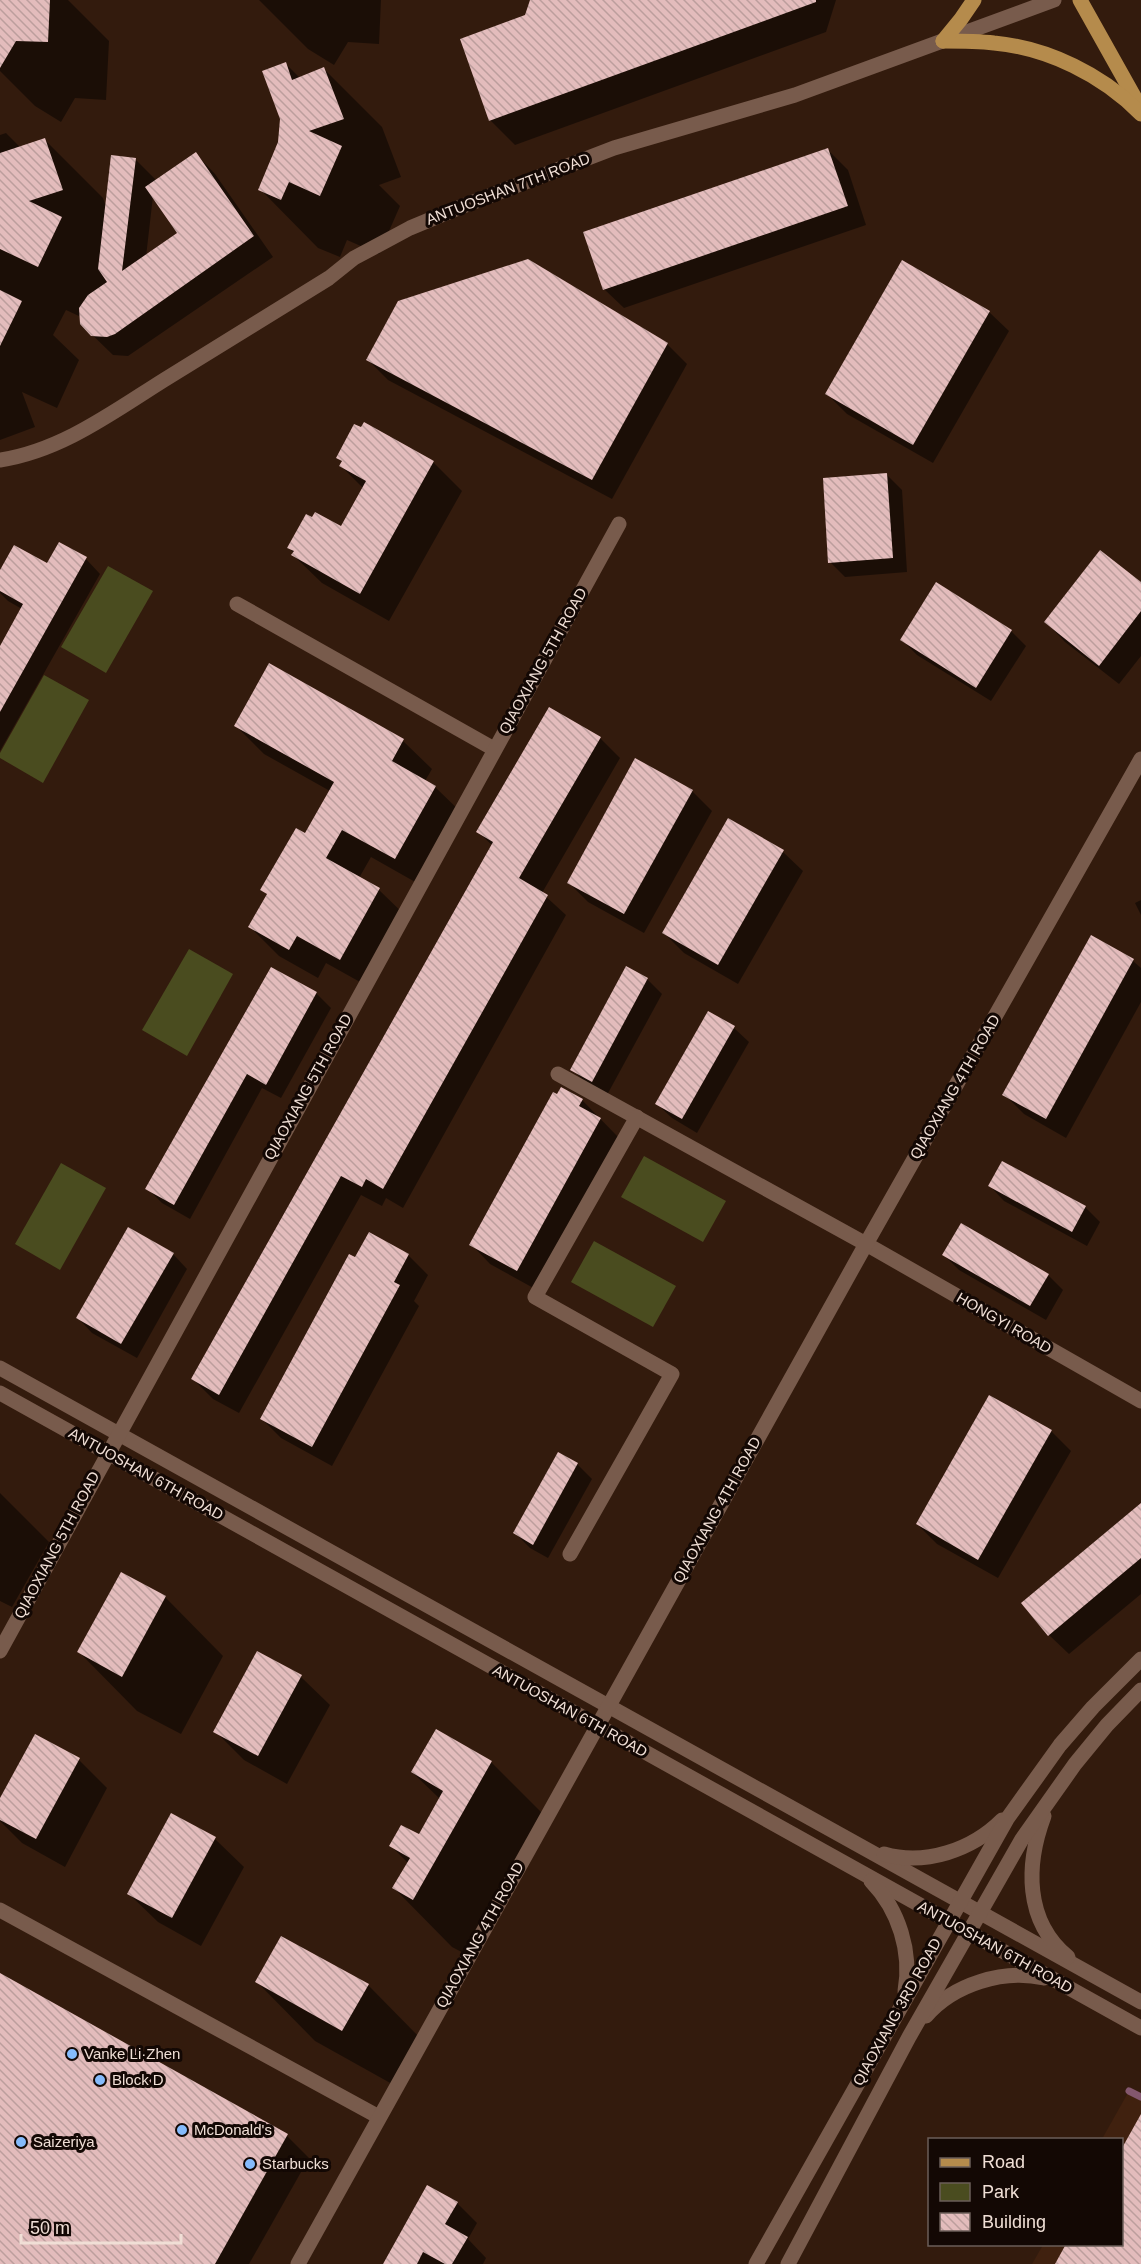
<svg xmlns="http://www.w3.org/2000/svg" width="1141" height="2264" viewBox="0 0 1141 2264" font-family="Helvetica,sans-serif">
	<defs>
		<pattern id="building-back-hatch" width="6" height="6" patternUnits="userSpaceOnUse" patternTransform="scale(1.5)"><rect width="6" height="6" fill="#e3bcbc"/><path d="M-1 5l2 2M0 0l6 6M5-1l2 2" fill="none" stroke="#bc9e9d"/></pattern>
	</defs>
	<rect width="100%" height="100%" fill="#331b0d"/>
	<polygon fill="#40210f" points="1129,2091 1141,2098 1141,2264 1032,2264 1043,2245 1122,2244 1122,2140 1102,2139"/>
	<g fill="#4a4c1f">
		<polygon points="108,566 153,591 106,673 61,647"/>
		<polygon points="44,675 89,700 43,783 0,758 0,753"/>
		<polygon points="189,949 233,974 187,1056 142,1030"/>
		<polygon points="644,1156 726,1201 703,1242 621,1197"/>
		<polygon points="61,1163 106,1188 60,1270 15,1244"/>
		<polygon points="594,1241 676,1286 653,1327 571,1282"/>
	</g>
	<g fill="#0007" fill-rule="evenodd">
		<polygon points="0,0 68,0 109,41 106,100 75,98 61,122 35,106 0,71"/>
		<polygon points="259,0 381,0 379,44 348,42 334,65 308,49"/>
		<polygon points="531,0 836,0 826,32 515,145 490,120"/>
		<polygon points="285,63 300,78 324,69 382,127 401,177 379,185 400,206 379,254 347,240 340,257 318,248 260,189 280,143"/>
		<path d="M6,133l15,15 24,-8 58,58 4,11 28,-50 20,20 -1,4 42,-29 19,20 58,83 -145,99 -15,-1 -32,-31v-7l-15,-7 -13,25 26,25 -22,48 -35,-16 13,35 -35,13v-305zM153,196l26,37 -33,24z"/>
		<polygon points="828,150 848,170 866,225 624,308 604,289"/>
		<polygon points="989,312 1009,331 933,463 847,414 827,394"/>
		<polygon points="667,344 687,364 612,499 388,380 368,360"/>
		<polygon points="362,429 433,462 462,491 389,621 322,583 293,555 294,553 289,548 342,529 364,489 341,466 342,462 338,457"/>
		<polygon points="887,475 902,490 907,572 845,577 830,562"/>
		<polygon points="86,559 100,574 0,751 0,648 22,609 8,601 0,593 0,573"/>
		<polygon points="1141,583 1141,656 1119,684 1065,642 1046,622"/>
		<polygon points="937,584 1011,631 1026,646 991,701 917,655 902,640"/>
		<polygon points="269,666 403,741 432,769 425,781 435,787 464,815 424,887 371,857 359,878 379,890 408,918 369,987 326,963 318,978 279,956 250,927 268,895 262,890 306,835 330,791 264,754 236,726"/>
		<polygon points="600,738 620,758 542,893 566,915 403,1208 386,1198 382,1206 361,1195 239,1413 213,1399 193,1379 493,846 478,832"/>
		<polygon points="692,791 712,811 644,933 588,902 568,882"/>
		<polygon points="729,820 783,852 803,871 738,984 684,953 664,933"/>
		<polygon points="1141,900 1141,915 1135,903"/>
		<polygon points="1091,937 1133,961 1141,968 1141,1002 1066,1138 1024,1114 1004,1094"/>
		<polygon points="647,979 662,994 607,1095 587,1084 572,1069"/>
		<polygon points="316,993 331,1008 281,1098 262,1088 190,1219 162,1203 147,1188"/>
		<polygon points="734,1028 749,1042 697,1133 672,1118 657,1104"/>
		<polygon points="582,1100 620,1139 537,1290 490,1264 471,1244"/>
		<polygon points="990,1186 1085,1207 1100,1222 1087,1246 1004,1201"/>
		<polygon points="173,1254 187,1269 137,1358 92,1333 78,1318"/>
		<polygon points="408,1255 428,1275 414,1301 419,1306 332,1466 281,1438 261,1418 355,1259"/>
		<polygon points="944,1255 1048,1275 1063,1290 1046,1320 959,1270"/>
		<polygon points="1051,1431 1071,1451 998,1578 937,1544 917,1524"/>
		<polygon points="577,1464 592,1479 548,1558 530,1548 515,1533"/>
		<polygon points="0,1493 49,1542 12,1607 0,1601"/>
		<polygon points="1141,1505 1141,1594 1069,1654 1049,1635"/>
		<polygon points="165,1597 223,1656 181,1734 137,1711 79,1652"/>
		<polygon points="301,1677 330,1705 287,1784 244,1760 215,1731"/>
		<polygon points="436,1731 491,1762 550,1821 471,1957 452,1947 394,1888 408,1863 391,1846 419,1836 440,1799 412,1772"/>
		<polygon points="79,1760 107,1788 65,1867 22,1843 0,1821 0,1802"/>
		<polygon points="172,1815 215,1839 244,1867 201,1946 158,1922 129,1894"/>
		<polygon points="0,1975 287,2136 309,2158 249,2264 0,2264"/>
		<polygon points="257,1982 368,1985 426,2044 401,2089 315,2041"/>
		<polygon points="1141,2117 1141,2264 1057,2264 1122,2244 1122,2151"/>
		<polygon points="457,2203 477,2223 468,2239 486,2258 483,2264 385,2264"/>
	</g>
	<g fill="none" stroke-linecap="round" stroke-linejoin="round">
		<polyline stroke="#83576e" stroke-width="7" points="1129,2091 1141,2097"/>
	</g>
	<g fill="url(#building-back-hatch)">
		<polygon points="0,0 50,0 48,42 16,41 0,68"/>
		<polygon points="530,0 816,0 816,2 489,121 460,39 525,15"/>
		<polygon points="286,62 292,80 324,67 344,119 309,131 342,146 320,196 289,182 281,200 258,190 278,142 280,119 262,71"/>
		<polygon points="45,138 63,190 29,201 62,217 38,267 0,249 0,153"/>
		<polygon points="828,148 848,206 603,290 583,232"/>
		<polygon points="196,152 254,236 115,334 107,337 91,336 80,324 79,308 88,295 107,282 98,269 111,155 136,158 122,271 177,233 145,187"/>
		<polygon points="528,259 668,343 592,480 366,360 398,301"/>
		<polygon points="902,260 990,311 913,445 825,394"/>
		<polygon points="0,290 22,301 0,346"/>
		<polygon points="364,422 434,461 360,594 291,555 294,551 287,548 306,514 312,517 315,512 341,526 366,481 339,466 342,461 336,458 354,424 361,427"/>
		<polygon points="887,473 893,558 828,563 823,478"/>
		<polygon points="59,542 87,557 0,712 0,646 23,604 0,591 0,570 14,545 47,563"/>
		<polygon points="1100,550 1141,582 1141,611 1099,666 1044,622"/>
		<polygon points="936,582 1012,630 976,688 900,640"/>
		<polygon points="269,663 404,739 392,761 436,786 395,859 342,830 326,858 380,888 340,960 297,936 289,950 248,927 267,894 260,890 296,828 305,833 334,782 234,726"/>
		<polygon points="549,707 601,737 519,878 548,895 383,1189 366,1179 362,1187 341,1176 219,1395 191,1379 493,842 476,832"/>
		<polygon points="635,758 693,790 624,914 567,883"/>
		<polygon points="728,818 784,850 718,965 662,933"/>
		<polygon points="1091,935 1134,959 1046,1119 1002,1095"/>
		<polygon points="626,966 648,978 592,1082 570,1070"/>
		<polygon points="271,967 317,992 266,1085 247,1074 174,1205 145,1189"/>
		<polygon points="708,1011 735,1026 682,1119 655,1104"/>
		<polygon points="561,1087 583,1099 579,1106 601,1118 517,1271 469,1245 553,1092 557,1094"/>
		<polygon points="1002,1161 1086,1206 1072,1232 988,1186"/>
		<polygon points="961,1223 1049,1274 1030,1306 942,1255"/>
		<polygon points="128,1227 174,1253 121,1344 76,1318"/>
		<polygon points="369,1232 409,1254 394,1282 400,1285 312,1447 260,1419 349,1254 355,1257"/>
		<polygon points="989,1395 1052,1430 978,1560 916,1524"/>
		<polygon points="558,1452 578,1463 533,1545 513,1533"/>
		<polygon points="1141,1503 1141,1558 1048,1636 1021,1603"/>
		<polygon points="121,1572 166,1596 122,1677 77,1652"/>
		<polygon points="257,1651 302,1675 258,1756 213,1732"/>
		<polygon points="436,1729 492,1761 413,1900 392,1888 410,1858 389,1846 401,1825 419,1834 443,1791 411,1772"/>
		<polygon points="35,1734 80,1758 36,1839 0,1820 0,1798"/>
		<polygon points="171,1813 216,1837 172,1918 127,1894"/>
		<polygon points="281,1936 369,1984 342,2031 255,1982"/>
		<polygon points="0,1973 288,2134 215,2264 0,2264"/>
		<polygon points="1141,2114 1141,2264 1055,2264 1066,2244 1122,2244 1122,2148"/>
		<polygon points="427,2185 458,2202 445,2224 468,2237 452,2264 445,2264 423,2252 417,2264 383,2264"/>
	</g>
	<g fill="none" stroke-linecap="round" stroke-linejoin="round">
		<g stroke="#785b4c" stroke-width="15">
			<polyline points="237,604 494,749"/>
			<polyline points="558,1074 866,1244 1141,1401"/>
			<polyline points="570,1554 672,1374 535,1297 637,1117"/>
			<polyline points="0,1910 379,2117"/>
		</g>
		<g stroke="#785b4c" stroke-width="15">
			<path d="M0,460c61,-9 113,-48 164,-80 55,-34 110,-68 165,-102l25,-20 56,-30 48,-20 156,-60 181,-53 259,-95"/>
			<polyline points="0,1368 1141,2002"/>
			<polyline points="0,1393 1141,2028"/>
			<polyline points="0,1651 619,524"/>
			<path d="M1044,1816c-18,48 -20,105 24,141"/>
			<path d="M884,1854c41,12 88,-4 118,-34"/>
			<path d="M871,1881c28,29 41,71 34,110"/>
			<path d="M926,2016c28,-32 77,-47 118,-38"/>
			<polyline points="298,2264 866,1244 1141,759"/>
			<polyline points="756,2264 1007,1819 1060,1745 1093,1707 1141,1659"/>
			<polyline points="788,2264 909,2037 1022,1839 1075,1764 1107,1725 1141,1690"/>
		</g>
		<g stroke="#b58b4c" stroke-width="15">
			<polyline points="1080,0 1140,107"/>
			<path d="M943,41c17,0 34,0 51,2 54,5 109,32 147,71"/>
			<polyline points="943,41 961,19 974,0"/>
		</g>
	</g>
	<g fill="#85bbfb" stroke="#130804" stroke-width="2">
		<circle cx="72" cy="2054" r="6"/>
		<circle cx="100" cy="2080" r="6"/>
		<circle cx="182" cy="2130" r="6"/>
		<circle cx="21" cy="2142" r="6"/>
		<circle cx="250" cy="2164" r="6"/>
	</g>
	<g text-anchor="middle" stroke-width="6" stroke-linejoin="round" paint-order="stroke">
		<g font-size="15" fill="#f0dfd6" stroke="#130804">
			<text transform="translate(508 189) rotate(-21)" y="5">ANTUOSHAN 7TH ROAD</text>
			<text transform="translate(543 661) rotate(-61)" y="5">QIAOXIANG 5TH ROAD</text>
			<text transform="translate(308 1087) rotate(-61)" y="5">QIAOXIANG 5TH ROAD</text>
			<text transform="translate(955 1087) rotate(-60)" y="5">QIAOXIANG 4TH ROAD</text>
			<text transform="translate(1004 1323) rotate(30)" y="5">HONGYI ROAD</text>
			<text transform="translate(146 1474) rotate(29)" y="5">ANTUOSHAN 6TH ROAD</text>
			<text transform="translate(717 1510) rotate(-61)" y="5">QIAOXIANG 4TH ROAD</text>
			<text transform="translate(57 1545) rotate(-62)" y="5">QIAOXIANG 5TH ROAD</text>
			<text transform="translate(570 1711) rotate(29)" y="5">ANTUOSHAN 6TH ROAD</text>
			<text transform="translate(480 1935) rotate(-61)" y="5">QIAOXIANG 4TH ROAD</text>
			<text transform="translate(995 1947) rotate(29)" y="5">ANTUOSHAN 6TH ROAD</text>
			<text transform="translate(897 2012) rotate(-61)" y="5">QIAOXIANG 3RD ROAD</text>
		</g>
		<g font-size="15" fill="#f0dfd6" stroke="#130804" text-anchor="start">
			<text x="84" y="2059">Vanke Li·Zhen</text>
			<text x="112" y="2085">Block D</text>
			<text x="194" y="2135">McDonald's</text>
			<text x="33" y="2147">Saizeriya</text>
			<text x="262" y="2169">Starbucks</text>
		</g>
	</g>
	<rect x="928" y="2138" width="195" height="108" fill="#130804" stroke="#6b5e58" stroke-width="1.5"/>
	<rect x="940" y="2158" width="30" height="9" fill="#b58b4c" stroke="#6b5e58" stroke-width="1.5"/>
	<text x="982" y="2168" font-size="18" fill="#f0dfd6">Road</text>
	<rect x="940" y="2183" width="30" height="18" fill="#4a4c1f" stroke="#6b5e58" stroke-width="1.5"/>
	<text x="982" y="2198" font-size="18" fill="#f0dfd6">Park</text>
	<rect x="940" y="2213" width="30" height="18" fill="url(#building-back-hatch)" stroke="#6b5e58" stroke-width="1.5"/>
	<text x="982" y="2228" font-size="18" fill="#f0dfd6">Building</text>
	<path d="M21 2234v9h160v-9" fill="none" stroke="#f0dfd6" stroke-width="3"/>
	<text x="30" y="2234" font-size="18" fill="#f0dfd6" stroke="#130804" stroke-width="4.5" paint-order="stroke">50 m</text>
</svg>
